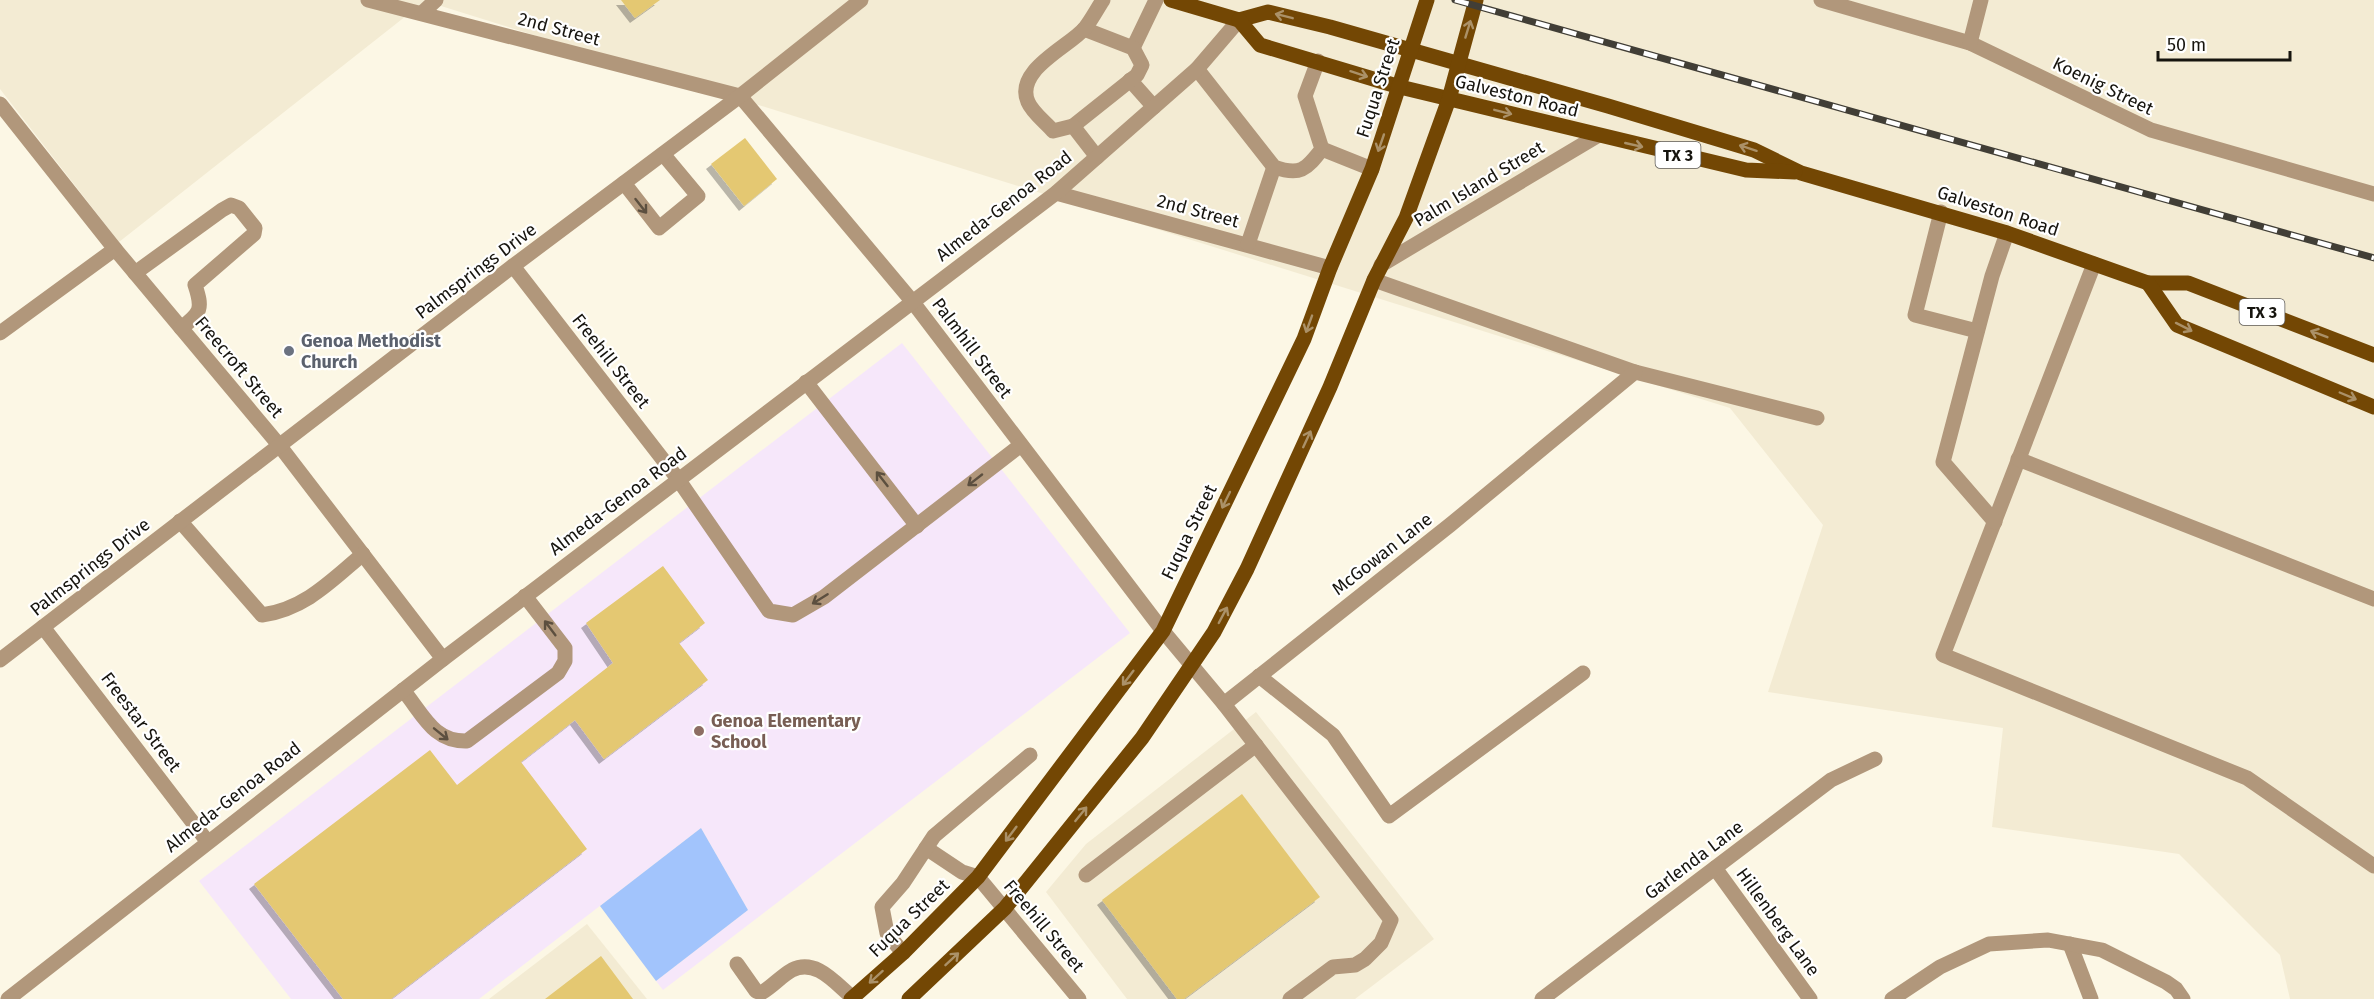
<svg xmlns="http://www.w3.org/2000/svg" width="2374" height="999" viewBox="0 0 2374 999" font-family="'Fira Sans',sans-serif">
	<defs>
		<filter id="shadow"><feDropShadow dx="-5" dy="5" stdDeviation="0" flood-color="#0004"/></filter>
	</defs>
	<rect width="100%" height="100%" fill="#fcf7e5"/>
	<g fill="#f3ebd3">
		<polygon points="0,0 2374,0 2374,999 2290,999 2280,955 2179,854 1992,827 2003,728 1768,692 1823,525 1730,408 425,1 119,242 0,89"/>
		<polygon points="1256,712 1434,939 1355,999 1127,999 1046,892 1086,844"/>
		<polygon points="587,924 647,999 489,999"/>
	</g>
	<polygon fill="#f6e7fa" points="902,343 1130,633 663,990 656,981 748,910 701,828 479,999 291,999 199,881"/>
	<polygon fill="#a2c4fc" points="701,828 748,910 656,981 600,906"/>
	<g fill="#e4c872" filter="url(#shadow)">
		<polygon points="621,0 660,0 635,18"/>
		<polygon points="745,138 777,179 744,206 711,164"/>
		<polygon points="663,566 705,623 679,643 708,680 604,759 575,720 521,762 587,849 391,999 343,999 254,884 430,750 457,785 613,663 586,623"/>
		<polygon points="1242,794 1320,897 1184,999 1177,999 1102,900"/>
		<polygon points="601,956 633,999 545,999"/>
	</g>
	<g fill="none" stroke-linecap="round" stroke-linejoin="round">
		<g stroke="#b1977b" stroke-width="15">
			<polyline points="368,0 740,96"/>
			<polyline points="1821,0 1970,43 2151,130 2374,194"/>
			<polyline points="422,13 436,0"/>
			<polyline points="1970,43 1981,0"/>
			<polyline points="1133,48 1156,0"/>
			<path d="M1197,69l77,98c26,9 32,3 48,-18l-17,-53 13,-35"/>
			<polyline points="1130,80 1154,107"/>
			<polyline points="740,96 912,301 1163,631 1224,704 1391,920 1381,943 1365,959 1355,965 1333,967 1290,999"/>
			<polyline points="0,104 115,249 279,445 443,659"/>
			<polyline points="1073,126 1137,75 1142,65 1133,48 1084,29"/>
			<polyline points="1322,149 1372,169"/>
			<path d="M1097,157l-24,-31 -20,5c-8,-9 -21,-19 -25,-29 -14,-32 41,-55 57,-74 7,-9 12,-19 18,-28"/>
			<polyline points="624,183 659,228 698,196 663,154"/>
			<polyline points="1056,193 1330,268"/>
			<polyline points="1941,212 1915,315 1977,331"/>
			<polyline points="1248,244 1274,167"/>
			<polyline points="2094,264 1943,655 2247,778 2374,866"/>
			<polyline points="1381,265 1597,136"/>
			<polyline points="513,266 678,479 769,611 793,615 824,597 1021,445"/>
			<path d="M135,273l87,-63 9,-5 8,3 16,20 -1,6 -59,51c8,24 6,28 -14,43"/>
			<polyline points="1374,280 1635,372 1817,418"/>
			<polyline points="0,333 115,249"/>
			<polyline points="806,382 917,526"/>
			<polyline points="2018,459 2374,599"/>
			<path d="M180,521l82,94c43,-6 69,-34 101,-61"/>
			<polyline points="1995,522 1943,462 1992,276 2007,233"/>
			<polyline points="43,627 207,841"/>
			<polyline points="0,660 513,266 740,96 861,0"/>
			<polyline points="1259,676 1333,735 1389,816 1583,673"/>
			<path d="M403,690c20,24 30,52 64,51l91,-68 7,-12v-13l-40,-52"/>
			<polyline points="1224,704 1450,525 1635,372"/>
			<polyline points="926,848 962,872 978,877 1079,999"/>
			<polyline points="1715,868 1810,999"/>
			<polyline points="1086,875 1256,745"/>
			<polyline points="2070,944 2091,999"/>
			<polyline points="903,953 887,933 882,907 903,883 934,836 1030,755"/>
			<path d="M737,964l19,27 5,2c11,-6 20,-17 31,-23 24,-12 43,13 61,28"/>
			<polyline points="8,999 443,659 1056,193 1197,69 1239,20"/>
			<polyline points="1542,999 1831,780 1875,759"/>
			<polyline points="1892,999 1940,967 1989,944 2048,940 2102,950 2166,982 2176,989 2183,999"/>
		</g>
		<g stroke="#734704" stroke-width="15">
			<polyline points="1171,0 1239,20 1268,12 1330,27 1608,106 1754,150 1801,173 2007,233 2148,283 2188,283 2374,355"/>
			<polyline points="1239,20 1260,45 1400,87 1746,170 1795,172"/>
			<polyline points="2148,283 2177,325 2374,407"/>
			<polyline points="851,999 903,953 978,877 1163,631 1304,339 1330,268 1372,169 1427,0"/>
			<polyline points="909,999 1005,908 1142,738 1214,632 1247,569 1330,387 1374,280 1406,218 1449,99 1476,0"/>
		</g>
		<defs>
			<polyline id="rail" points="1455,0 2374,258"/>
		</defs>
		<use href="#rail" stroke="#413e36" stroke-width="7"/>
		<use href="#rail" stroke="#fff" stroke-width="4.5" stroke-dasharray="14" stroke-linecap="butt"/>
	</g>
	<defs><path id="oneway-shaft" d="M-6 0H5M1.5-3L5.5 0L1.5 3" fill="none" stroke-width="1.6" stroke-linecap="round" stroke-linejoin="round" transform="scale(1.5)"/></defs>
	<g stroke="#ab9168">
		<use href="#oneway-shaft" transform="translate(1284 16) rotate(-166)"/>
		<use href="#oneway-shaft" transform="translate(1468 29) rotate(-73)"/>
		<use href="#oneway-shaft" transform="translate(1359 74) rotate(18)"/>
		<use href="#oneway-shaft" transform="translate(1503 112) rotate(14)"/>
		<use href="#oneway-shaft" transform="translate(1381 143) rotate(109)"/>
		<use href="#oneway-shaft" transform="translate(1634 145) rotate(13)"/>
		<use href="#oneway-shaft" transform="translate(1748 148) rotate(-162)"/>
		<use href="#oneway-shaft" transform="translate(1309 324) rotate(110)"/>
		<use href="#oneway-shaft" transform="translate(2184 327) rotate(27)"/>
		<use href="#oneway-shaft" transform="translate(2319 334) rotate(-159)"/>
		<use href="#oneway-shaft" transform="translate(2348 396) rotate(23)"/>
		<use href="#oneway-shaft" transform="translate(1307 439) rotate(-65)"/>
		<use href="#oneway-shaft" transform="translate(1226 500) rotate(116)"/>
		<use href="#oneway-shaft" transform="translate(1223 615) rotate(-62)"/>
		<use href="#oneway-shaft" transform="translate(1128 678) rotate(127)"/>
		<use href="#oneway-shaft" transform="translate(1081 814) rotate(-51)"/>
		<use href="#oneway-shaft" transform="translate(1011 834) rotate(127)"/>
		<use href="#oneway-shaft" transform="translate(952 959) rotate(-43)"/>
		<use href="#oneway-shaft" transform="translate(876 977) rotate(138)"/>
	</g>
	<g stroke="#5c4f3f">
		<use href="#oneway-shaft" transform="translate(641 206) rotate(52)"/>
		<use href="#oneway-shaft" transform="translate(882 479) rotate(-128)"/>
		<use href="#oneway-shaft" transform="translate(975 480) rotate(142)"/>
		<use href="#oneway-shaft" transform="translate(820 599) rotate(148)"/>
		<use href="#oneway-shaft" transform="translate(550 628) rotate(-127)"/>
		<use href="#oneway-shaft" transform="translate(441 734) rotate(39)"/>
	</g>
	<circle fill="#6b7280" stroke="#fff" stroke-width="2" cx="289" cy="351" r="6"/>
	<circle fill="#8d6e63" stroke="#fff" stroke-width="2" cx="699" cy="731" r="6"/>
	<g text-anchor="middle" stroke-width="4.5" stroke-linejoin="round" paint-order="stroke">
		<g fill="#fff" stroke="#5c5a56" stroke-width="1.5">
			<rect x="1655.5" y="142" width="45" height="26" rx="4.5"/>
			<rect x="2239.5" y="299" width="45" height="26" rx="4.5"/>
		</g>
		<g font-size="16" font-weight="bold" fill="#16140e">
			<text x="1678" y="161">TX 3</text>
			<text x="2262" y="318">TX 3</text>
		</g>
		<g font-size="18" fill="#16140e" stroke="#fff">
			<text transform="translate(559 29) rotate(15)" y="6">2nd Street</text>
			<text transform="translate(2103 86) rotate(26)" y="6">Koenig Street</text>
			<text transform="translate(1378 88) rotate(-72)" y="6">Fuqua Street</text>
			<text transform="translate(1517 96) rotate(14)" y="6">Galveston Road</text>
			<text transform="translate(1479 184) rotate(-31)" y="6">Palm Island Street</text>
			<text transform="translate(1004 206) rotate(-38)" y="6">Almeda-Genoa Road</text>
			<text transform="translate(1198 211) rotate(15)" y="6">2nd Street</text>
			<text transform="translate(1998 211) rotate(18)" y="6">Galveston Road</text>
			<text transform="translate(476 271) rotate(-37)" y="6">Palmsprings Drive</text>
			<text transform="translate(972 348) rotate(53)" y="6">Palmhill Street</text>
			<text transform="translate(611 361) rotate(52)" y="6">Freehill Street</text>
			<text transform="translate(239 367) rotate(50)" y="6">Freecroft Street</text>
			<text transform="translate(618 501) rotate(-37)" y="6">Almeda-Genoa Road</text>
			<text transform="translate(1189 532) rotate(-64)" y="6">Fuqua Street</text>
			<text transform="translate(1382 554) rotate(-38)" y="6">McGowan Lane</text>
			<text transform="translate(90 567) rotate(-38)" y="6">Palmsprings Drive</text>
			<text transform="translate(141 722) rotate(53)" y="6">Freestar Street</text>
			<text transform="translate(233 797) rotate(-38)" y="6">Almeda-Genoa Road</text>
			<text transform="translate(1694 860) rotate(-37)" y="6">Garlenda Lane</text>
			<text transform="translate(909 918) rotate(-44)" y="6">Fuqua Street</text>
			<text transform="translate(1778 922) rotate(54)" y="6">Hillenberg Lane</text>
			<text transform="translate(1044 926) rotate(50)" y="6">Freehill Street</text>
		</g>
		<g font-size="18" font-weight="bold" fill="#5b616d" stroke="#fff" text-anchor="start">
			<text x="301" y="347">Genoa Methodist<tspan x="301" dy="21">Church</tspan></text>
		</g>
		<g font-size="18" font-weight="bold" fill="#785e54" stroke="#fff" text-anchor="start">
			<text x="711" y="727">Genoa Elementary<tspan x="711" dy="21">School</tspan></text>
		</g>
	</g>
	<path d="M2158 51v9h132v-9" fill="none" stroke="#16140e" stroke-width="3"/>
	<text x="2167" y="51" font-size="18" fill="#16140e" stroke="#ffffff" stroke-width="4.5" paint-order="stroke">50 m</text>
</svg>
